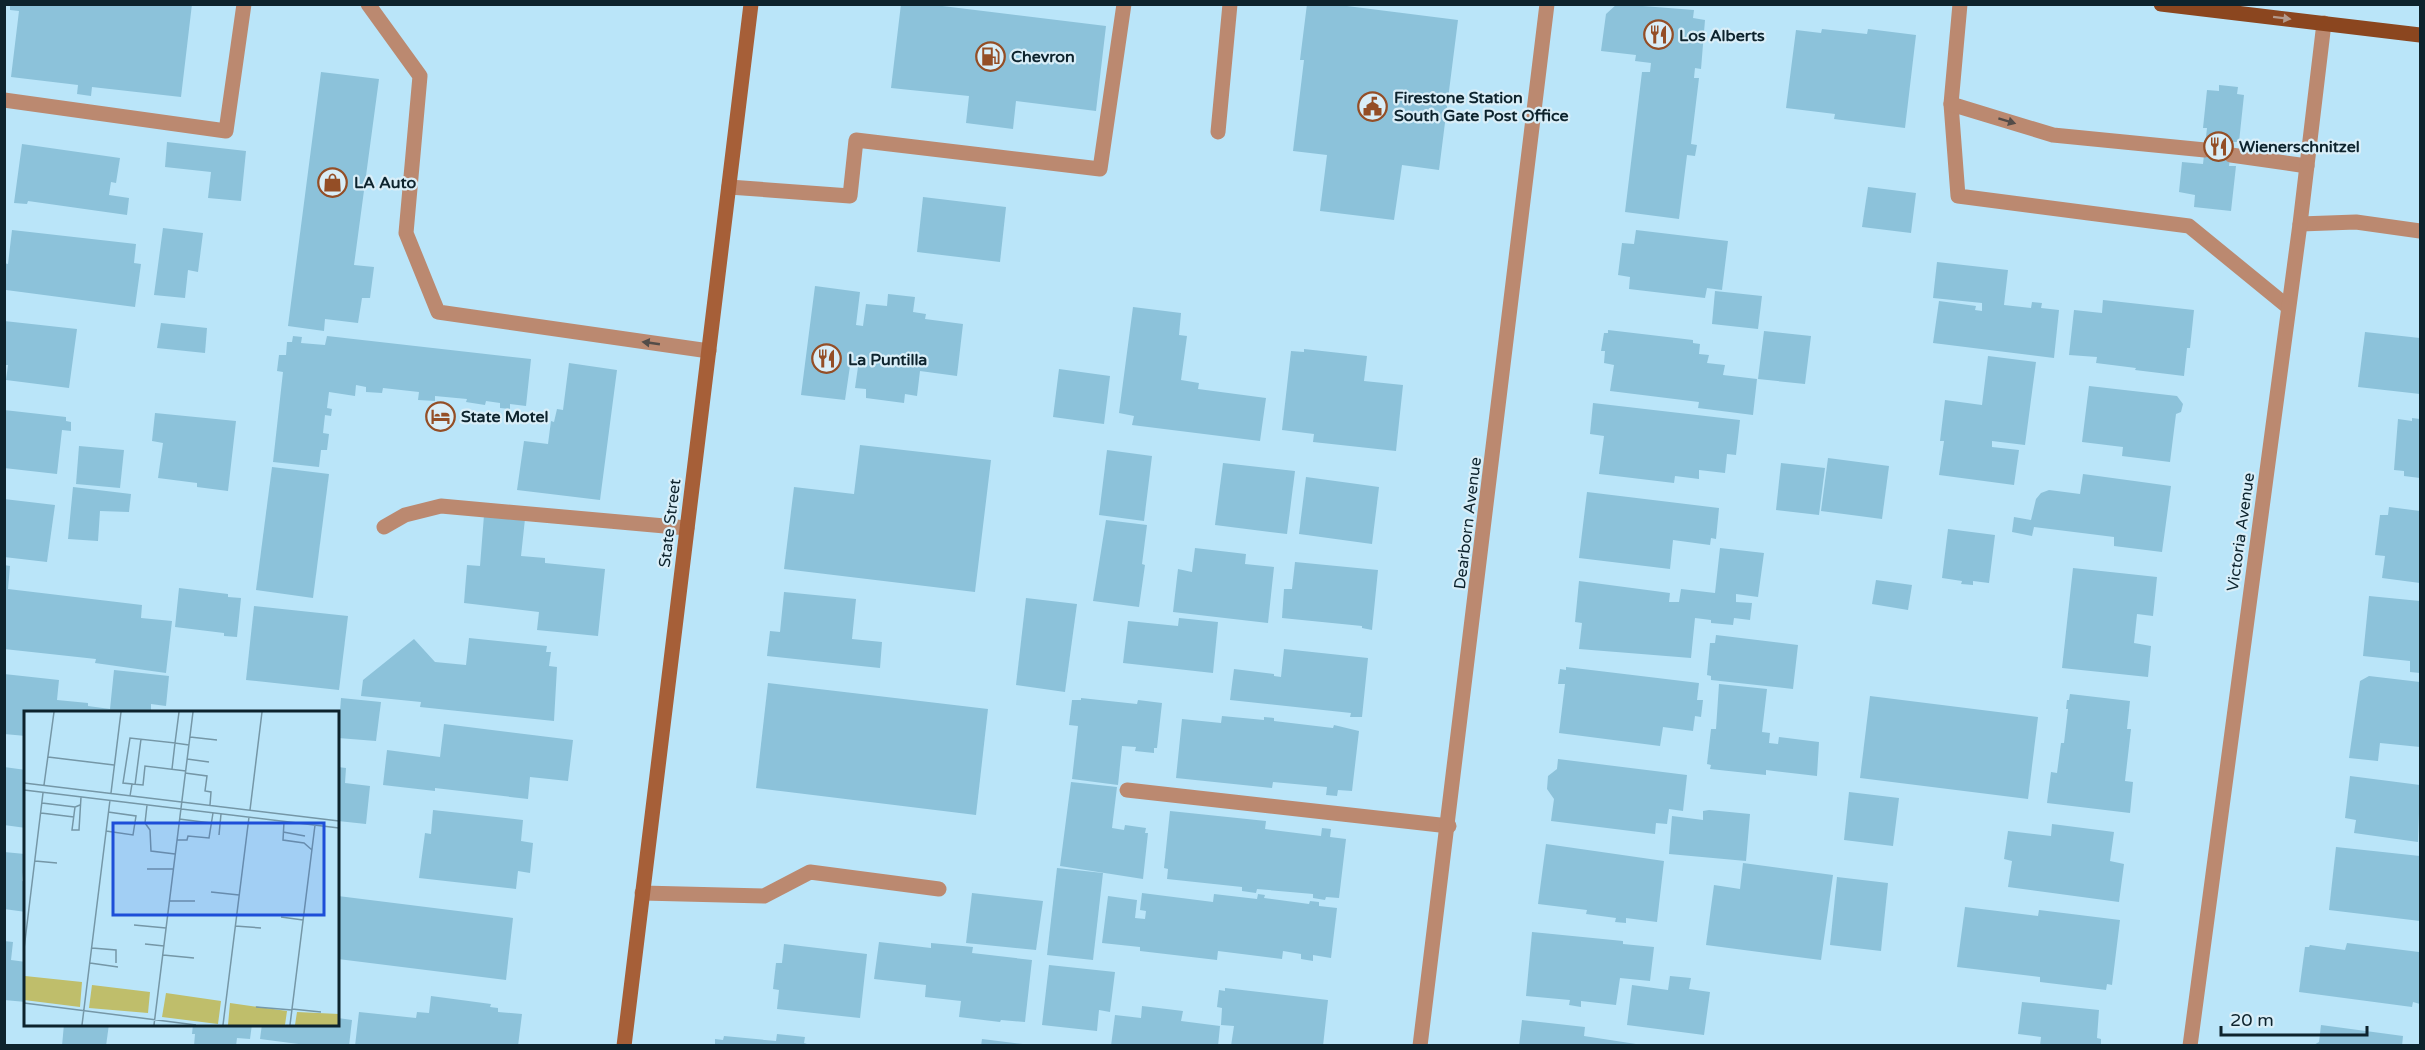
<svg xmlns="http://www.w3.org/2000/svg" width="2425" height="1050" viewBox="0 0 2425 1050" font-family="'Varela Round',sans-serif">
	<rect width="100%" height="100%" fill="#bae5f9"/>
	<g fill="#8cc2da">
		<polygon points="10,4 192,4 181,97 92,87 91,96 77,94 78,85 11,77 19,11 10,10"/>
		<polygon points="901,4 926,4 1106,26 1096,111 1016,101 1013,129 966,123 969,96 891,88"/>
		<polygon points="1307,4 1331,4 1458,20 1439,170 1402,165 1394,220 1320,211 1327,155 1293,151 1304,60 1300,60"/>
		<polygon points="1617,4 1694,10 1693,18 1705,20 1701,69 1695,68 1694,78 1699,78 1691,144 1697,145 1695,156 1687,155 1679,219 1625,212 1642,72 1650,72 1651,63 1635,61 1636,55 1601,51 1606,14"/>
		<polygon points="1822,29 1867,34 1868,29 1916,35 1905,128 1834,119 1835,114 1786,108 1796,30 1821,33"/>
		<polygon points="321,72 379,79 354,265 374,267 370,298 362,298 358,323 325,319 324,331 288,326"/>
		<polygon points="2219,85 2238,87 2237,94 2244,95 2239,142 2232,142 2229,166 2236,166 2231,211 2194,207 2195,195 2179,192 2182,162 2203,164 2207,128 2203,128 2207,90 2219,91"/>
		<polygon points="167,142 246,151 241,201 208,198 211,172 165,167"/>
		<polygon points="22,144 120,158 116,183 111,182 109,195 129,198 127,215 28,201 27,204 14,203"/>
		<polygon points="1868,187 1916,193 1911,233 1862,227"/>
		<polygon points="923,197 1006,207 1000,262 917,252"/>
		<polygon points="163,228 203,233 198,272 188,270 185,298 154,295"/>
		<polygon points="12,230 136,244 134,263 141,264 135,307 6,290 4,263 8,264"/>
		<polygon points="1636,230 1728,241 1722,290 1707,288 1705,298 1629,289 1630,277 1618,275 1622,243 1634,244"/>
		<polygon points="1937,262 2008,270 2004,305 2031,308 2032,302 2042,303 2041,308 2059,310 2054,358 1933,343 1939,301 1976,306 1975,310 1982,311 1982,303 1933,298"/>
		<polygon points="815,286 860,292 856,325 863,326 866,304 887,306 888,294 915,297 913,312 926,314 925,319 963,324 957,376 920,371 917,396 905,394 904,403 866,398 866,389 855,388 858,367 850,366 845,400 801,395"/>
		<polygon points="1715,291 1762,296 1758,329 1712,324"/>
		<polygon points="2103,300 2194,310 2190,348 2187,348 2184,376 2135,370 2136,368 2096,363 2097,357 2069,355 2074,310 2102,313"/>
		<polygon points="1133,307 1181,313 1179,335 1187,336 1181,380 1199,383 1198,389 1266,398 1260,441 1132,425 1134,416 1119,413"/>
		<polygon points="4,321 77,329 69,388 6,380 8,365 4,365"/>
		<polygon points="161,323 207,328 205,353 157,348"/>
		<polygon points="1608,330 1693,340 1693,343 1700,344 1699,354 1709,355 1707,363 1725,365 1723,375 1757,379 1753,415 1698,408 1699,402 1610,391 1614,365 1604,363 1605,351 1601,351 1604,333 1608,333"/>
		<polygon points="1764,331 1811,336 1805,384 1758,379"/>
		<polygon points="2365,332 2420,338 2420,394 2358,387"/>
		<polygon points="293,336 302,337 301,343 325,345 327,336 531,359 526,406 510,404 510,409 500,408 500,403 486,401 485,405 466,402 467,399 435,396 435,401 418,400 419,392 383,388 382,393 366,392 366,387 356,385 355,396 329,392 327,408 332,409 331,416 325,415 323,433 329,434 327,450 321,450 319,467 273,462 283,372 277,371 279,355 286,355 287,342 292,342"/>
		<polygon points="1304,349 1367,356 1364,381 1403,385 1396,451 1313,442 1314,434 1282,430 1291,351 1304,352"/>
		<polygon points="1988,356 2036,362 2025,445 1992,441 1992,447 2019,450 2014,485 1939,475 1944,441 1940,441 1945,400 1982,405"/>
		<polygon points="569,363 617,370 600,500 517,490 524,441 548,444 551,421 554,422 557,409 563,410"/>
		<polygon points="1059,369 1110,376 1104,424 1053,417"/>
		<polygon points="2089,386 2177,396 2183,404 2181,412 2176,414 2170,462 2122,456 2123,447 2082,442"/>
		<polygon points="1593,403 1740,420 1736,455 1727,454 1725,473 1699,470 1699,479 1675,476 1674,483 1599,474 1604,436 1590,434"/>
		<polygon points="4,410 66,417 66,421 71,422 71,431 62,430 57,474 4,468"/>
		<polygon points="155,413 236,421 228,491 197,487 197,483 158,478 163,443 152,441"/>
		<polygon points="2412,418 2420,419 2420,478 2404,476 2404,471 2394,470 2398,419 2412,421"/>
		<polygon points="860,445 991,460 975,592 784,569 794,487 854,494"/>
		<polygon points="79,446 124,450 120,488 76,484"/>
		<polygon points="1107,450 1152,456 1144,521 1099,515"/>
		<polygon points="1828,458 1889,466 1882,519 1821,511"/>
		<polygon points="1223,463 1295,471 1287,534 1215,525"/>
		<polygon points="1781,463 1825,468 1819,515 1776,510"/>
		<polygon points="272,467 329,474 313,598 256,590"/>
		<polygon points="2083,474 2171,486 2162,552 2114,546 2114,537 2034,527 2032,536 2012,532 2014,517 2031,520 2036,499 2041,493 2049,490 2080,494"/>
		<polygon points="1306,477 1379,487 1372,544 1299,534"/>
		<polygon points="73,487 131,494 129,512 100,511 98,541 68,539"/>
		<polygon points="1587,492 1719,508 1716,539 1711,538 1710,545 1673,540 1670,569 1579,558"/>
		<polygon points="4,499 55,505 47,562 4,557"/>
		<polygon points="2389,507 2420,511 2420,583 2382,578 2385,556 2375,555 2380,515 2388,515"/>
		<polygon points="484,515 525,519 521,556 545,558 545,563 605,569 598,636 537,630 539,612 464,603 467,565 480,566"/>
		<polygon points="1106,520 1147,525 1142,564 1145,565 1139,607 1093,601"/>
		<polygon points="1948,529 1995,535 1989,583 1973,581 1973,585 1961,584 1962,581 1942,578"/>
		<polygon points="1195,548 1246,554 1245,564 1274,567 1268,623 1173,612 1178,569 1192,572"/>
		<polygon points="1720,548 1764,553 1758,597 1736,594 1736,602 1752,603 1750,620 1734,618 1733,625 1711,623 1711,620 1695,618 1691,658 1579,649 1582,623 1575,622 1579,581 1670,593 1669,602 1679,602 1681,589 1715,593"/>
		<polygon points="1295,562 1378,570 1372,630 1362,628 1362,626 1282,618 1284,589 1292,589"/>
		<polygon points="4,565 10,566 8,589 142,605 141,618 172,621 166,673 95,663 96,659 4,649"/>
		<polygon points="2073,568 2157,577 2153,616 2137,614 2134,643 2151,646 2148,677 2062,668"/>
		<polygon points="1876,580 1912,585 1908,610 1872,604"/>
		<polygon points="179,588 228,594 228,597 241,598 237,637 224,636 224,633 175,627"/>
		<polygon points="784,592 856,599 852,639 882,642 880,668 767,656 770,631 780,632"/>
		<polygon points="2369,596 2420,601 2420,673 2410,672 2410,661 2363,656"/>
		<polygon points="1026,598 1077,604 1065,692 1016,685"/>
		<polygon points="254,606 348,616 339,690 246,680"/>
		<polygon points="1179,618 1218,622 1213,673 1123,663 1128,621 1178,626"/>
		<polygon points="1716,635 1798,645 1793,689 1711,680 1711,676 1707,675 1710,643 1715,643"/>
		<polygon points="469,638 547,646 546,652 551,652 549,666 557,667 554,721 420,707 421,702 361,696 363,680 414,639 435,662 466,665"/>
		<polygon points="1284,649 1368,658 1362,717 1350,717 1351,713 1230,700 1234,669 1274,674 1274,676 1281,677"/>
		<polygon points="1566,667 1699,683 1697,700 1703,700 1701,717 1695,716 1693,731 1663,727 1660,746 1559,733 1565,684 1558,684 1560,669 1566,670"/>
		<polygon points="114,670 169,676 166,706 151,704 151,712 120,710 119,712 26,712 26,736 4,734 4,674 59,680 57,700 88,703 88,706 110,709"/>
		<polygon points="2369,676 2420,682 2420,747 2380,743 2378,761 2349,758 2360,681"/>
		<polygon points="768,683 988,709 976,815 756,788"/>
		<polygon points="1719,684 1767,689 1762,732 1770,733 1769,743 1778,744 1779,737 1819,742 1817,776 1766,770 1766,775 1710,769 1711,765 1707,764 1711,729 1716,729"/>
		<polygon points="2070,694 2130,701 2127,729 2131,729 2125,781 2133,782 2130,813 2047,803 2051,772 2057,773 2061,743 2064,743 2068,709 2066,709 2067,700 2069,700"/>
		<polygon points="1870,696 2038,717 2028,799 1860,778"/>
		<polygon points="341,698 381,702 376,741 338,738"/>
		<polygon points="1081,698 1137,704 1138,700 1162,703 1157,748 1154,748 1154,753 1135,751 1136,747 1122,746 1118,785 1072,779 1078,726 1069,725 1072,700 1081,700"/>
		<polygon points="1222,716 1264,720 1264,717 1274,718 1274,721 1333,728 1334,725 1359,731 1352,791 1338,790 1337,796 1326,795 1327,787 1273,782 1272,788 1176,778 1182,719 1221,723"/>
		<polygon points="444,724 573,740 568,781 530,777 528,799 435,788 435,791 383,785 387,750 440,757"/>
		<polygon points="1558,759 1687,775 1683,811 1669,809 1667,824 1656,823 1655,834 1551,821 1554,799 1547,789 1548,776 1557,769"/>
		<polygon points="4,767 26,770 26,828 4,825"/>
		<polygon points="338,767 346,768 345,783 370,786 366,824 338,821"/>
		<polygon points="2350,776 2420,785 2418,842 2354,833 2356,820 2345,818"/>
		<polygon points="1071,782 1117,787 1112,828 1124,830 1125,825 1146,828 1145,833 1148,833 1143,879 1060,866"/>
		<polygon points="1849,792 1899,798 1893,846 1844,840"/>
		<polygon points="433,810 523,820 521,841 533,843 530,873 518,871 516,889 419,878 425,833 431,834"/>
		<polygon points="1709,810 1750,814 1746,861 1669,854 1672,816 1703,820 1703,811"/>
		<polygon points="1170,811 1266,821 1265,829 1321,836 1322,828 1331,829 1330,837 1346,839 1339,898 1326,897 1325,900 1313,898 1313,894 1257,889 1256,893 1242,891 1242,887 1167,879 1168,869 1164,868"/>
		<polygon points="2052,824 2114,832 2110,861 2124,864 2119,902 2008,887 2012,861 2004,859 2008,831 2051,836"/>
		<polygon points="1546,844 1664,861 1657,922 1626,918 1626,923 1615,922 1616,918 1586,914 1587,910 1538,904"/>
		<polygon points="2336,847 2420,856 2420,921 2329,910"/>
		<polygon points="4,852 25,854 22,881 26,882 26,912 4,909"/>
		<polygon points="1743,863 1833,875 1821,960 1706,945 1714,885 1740,889"/>
		<polygon points="1057,868 1103,873 1093,960 1047,955"/>
		<polygon points="1837,877 1888,883 1881,951 1830,945"/>
		<polygon points="972,893 1043,901 1036,950 966,943"/>
		<polygon points="1142,893 1213,902 1214,894 1257,899 1258,894 1265,895 1264,898 1309,904 1310,901 1319,902 1319,906 1337,908 1331,958 1313,955 1313,961 1301,959 1301,954 1283,951 1282,959 1218,951 1217,960 1140,951 1140,947 1102,943 1108,896 1137,900 1135,918 1145,919 1146,911 1140,910"/>
		<polygon points="338,896 513,918 506,980 338,959"/>
		<polygon points="1965,907 2038,916 2039,910 2120,920 2112,985 2107,984 2106,990 2040,982 2040,977 1957,967"/>
		<polygon points="1532,932 1623,941 1623,944 1654,947 1650,981 1620,978 1616,1005 1581,1001 1581,1007 1569,1005 1570,1000 1526,996"/>
		<polygon points="4,941 13,942 11,960 26,962 26,1002 4,1000"/>
		<polygon points="879,942 931,948 931,943 973,947 972,953 1032,960 1025,1022 1001,1020 1000,1022 959,1017 961,1001 925,997 926,985 874,979"/>
		<polygon points="2347,943 2419,952 2420,1004 2413,1002 2412,1007 2299,992 2305,947 2309,947 2310,945 2345,950"/>
		<polygon points="784,944 867,954 860,1018 777,1009 779,990 773,989 776,963 782,963"/>
		<polygon points="1049,965 1115,972 1110,1012 1099,1010 1097,1031 1042,1025"/>
		<polygon points="1670,976 1691,978 1689,989 1710,992 1704,1035 1627,1025 1632,985 1668,990"/>
		<polygon points="1225,988 1328,1000 1323,1046 1231,1046 1234,1026 1221,1025 1222,1008 1217,1007 1219,990 1225,991"/>
		<polygon points="431,996 491,1004 490,1007 498,1008 498,1012 522,1014 518,1046 355,1046 359,1012 416,1018 417,1012 429,1013"/>
		<polygon points="2022,1002 2099,1010 2097,1038 2101,1039 2101,1046 2040,1046 2041,1037 2018,1034"/>
		<polygon points="1142,1006 1183,1011 1181,1021 1220,1026 1218,1046 1111,1046 1115,1015 1141,1018"/>
		<polygon points="338,1018 352,1020 349,1046 314,1046 260,1039 262,1024 338,1024"/>
		<polygon points="1522,1020 1585,1027 1584,1036 1649,1046 1519,1046"/>
		<polygon points="64,1024 109,1024 106,1046 62,1046"/>
		<polygon points="193,1024 252,1024 250,1039 237,1038 236,1046 194,1046 195,1034 192,1034"/>
		<polygon points="2321,1025 2403,1036 2402,1046 2312,1046 2319,1042"/>
		<polygon points="777,1034 805,1037 804,1043 813,1046 715,1046 715,1039 723,1040 724,1036 776,1041"/>
		<polygon points="982,1039 1023,1044 1023,1046 981,1046"/>
	</g>
	<g fill="none" stroke-linecap="round" stroke-linejoin="round">
		<g stroke="#bb8970" stroke-width="15">
			<polyline points="368,4 420,76 406,233 438,312 709,351"/>
			<polyline points="1960,4 1951,104 1958,196 2189,226 2288,307"/>
			<polyline points="4,100 226,131 244,4"/>
			<polyline points="1951,104 2053,135 2205,150"/>
			<polyline points="1218,132 1230,4"/>
			<polyline points="2231,155 2307,166"/>
			<polyline points="729,187 850,196 856,140 1100,169 1124,4"/>
			<polyline points="2300,224 2356,222 2420,231"/>
			<polyline points="384,527 405,515 441,506 687,528"/>
			<polyline points="1127,790 1449,826"/>
			<polyline points="642,893 764,896 810,872 939,889"/>
		</g>
		<g stroke="#bb8970" stroke-width="15">
			<polyline points="1420,1046 1547,4"/>
			<polyline points="2190,1046 2300,224 2324,23"/>
		</g>
		<polyline stroke="#a65f38" stroke-width="15" points="624,1046 751,4"/>
		<polyline stroke="#8b461f" stroke-width="15" points="2161,4 2420,35"/>
	</g>
	<defs><path id="oneway-solid" d="M-6-.8H1V-3.2L6.5 0L1 3.2V.8H-6Z" transform="scale(1.5)"/></defs>
	<use fill="#b29a8c" href="#oneway-solid" transform="translate(2282 18) rotate(7)"/>
	<g fill="#534c48">
		<use href="#oneway-solid" transform="translate(2007 121) rotate(17)"/>
		<use href="#oneway-solid" transform="translate(651 343) rotate(-172)"/>
	</g>
	<defs>
		<symbol id="restaurant-ring" viewBox="-11 -11 22 22"><circle r="9.5" fill="#d9eef8" stroke="#944e26" stroke-width="1.5"/><path d="M-5-6h1v4h1v-4h1v4h1v-4h1v5L-1.5 .5V6h-2V.5L-5-1ZM5-6V6H3V1.5H1.5Q1.5-4 5-6Z" fill="#944e26"/></symbol>
		<symbol id="fuel-ring" viewBox="-11 -11 22 22"><circle r="9.5" fill="#d9eef8" stroke="#944e26" stroke-width="1.5"/><path d="M-5.5-6h7V0h2V4h1.3V-2.5L3-4.5l.8-.8L6-3V5H2.5V1h-1V6h-7ZM-4.2-4.7v3.2H.2V-4.7Z" fill="#944e26"/></symbol>
		<symbol id="civic-ring" viewBox="-11 -11 22 22"><circle r="9.5" fill="#d9eef8" stroke="#944e26" stroke-width="1.5"/><path d="M-.6-6.5H3V-4.5H.6V-3L4-1V1h2V6H-6V1h2V-1L-.6-3ZM-1.2 2.5V6h2.4V2.5Z" fill="#944e26"/></symbol>
		<symbol id="shop-ring" viewBox="-11 -11 22 22"><circle r="9.5" fill="#d9eef8" stroke="#944e26" stroke-width="1.5"/><path d="M-5-2.5h2.3a2.7 3.5 0 0 1 5.4 0H5L5.5 6h-11ZM-1.5-2.5h3a1.5 2.3 0 0 0-3 0Z" fill="#944e26"/></symbol>
		<symbol id="hotel-ring" viewBox="-11 -11 22 22"><circle r="9.5" fill="#d9eef8" stroke="#944e26" stroke-width="1.5"/><path d="M-6-4.5h1.5V1H6V5H4.5V3h-9V5H-6ZM-4 0a1.8 1.8 0 1 1 3.6 0ZM.5 0V-2.5h3Q6-2.5 6 0Z" fill="#944e26"/></symbol>
	</defs>
	<g fill-rule="evenodd">
		<use href="#restaurant-ring" x="1642" y="18" width="33" height="33"/>
		<use href="#fuel-ring" x="974" y="40" width="33" height="33"/>
		<use href="#civic-ring" x="1356" y="90" width="33" height="33"/>
		<use href="#restaurant-ring" x="2202" y="130" width="33" height="33"/>
		<use href="#shop-ring" x="316" y="166" width="33" height="33"/>
		<use href="#restaurant-ring" x="810" y="342" width="33" height="33"/>
		<use href="#hotel-ring" x="424" y="400" width="33" height="33"/>
	</g>
	<g text-anchor="middle" stroke-width="4.5" stroke-linejoin="round" paint-order="stroke">
		<g font-size="16" font-weight="bold" fill="#0d232d" stroke="#d9eef8" text-anchor="start">
			<text x="1679" y="41">Los Alberts</text>
			<text x="1011" y="62">Chevron</text>
			<text x="1394" y="103">Firestone Station<tspan x="1394" dy="18">South Gate Post Office</tspan></text>
			<text x="2239" y="152">Wienerschnitzel</text>
			<text x="354" y="188">LA Auto</text>
			<text x="848" y="365">La Puntilla</text>
			<text x="461" y="422">State Motel</text>
		</g>
		<g font-size="16" fill="#0d232d" stroke="#d9eef8">
			<text transform="translate(669 523) rotate(-83)" y="6">State Street</text>
			<text transform="translate(1467 523) rotate(-83)" y="6">Dearborn Avenue</text>
			<text transform="translate(2240 532) rotate(-82)" y="6">Victoria Avenue</text>
		</g>
	</g>
	<g transform="translate(24 711)">
		<rect width="315" height="315" fill="#bae5f9"/>
		<path d="M1,265l57,6 -2,25 -56,-7zM68,274l58,7 -2,21 -59,-5zM142,282l55,8 -3,23 -56,-7zM206,292l57,8 -2,14h-57zM273,301l42,2v11h-44z" fill="#bfbe6b"/>
		<path fill="none" stroke="#7597a7" stroke-width="1.5" d="M166,26l27,3M24,46l66,8M163,48l22,3M148,58l3,-26 14,2M161,62l22,3 -2,15 6,1 -1,13M0,72l315,38M108,73l11,1 2,-19 41,5M20,74l10,-73M111,74l6,-46M0,79l315,38M87,82l10,-81M106,85l2,-12 -9,-1 7,-45 45,5 4,-31M18,92l33,4M56,94l-5,2 -3,23h7l2,-33M123,94l-2,18 5,7 1,21 24,3M226,99l12,-98M17,102l33,4M155,108l32,4M260,111l-1,18 21,3 8,7M82,120l27,4 3,-19 -28,-4M259,121l22,4M195,124l2,-21M153,129h10l1,-4 21,2 4,-25M11,150l22,2M123,158h26M187,181l28,3M145,190h26M257,206l22,3M110,214l32,3M211,215l26,2M121,233l19,2M68,237l24,2v13M0,238l19,-156M139,244l31,3M66,252l28,4M0,292l172,22M232,296l36,3M268,298l29,3M58,314l28,-225M130,314l39,-313M199,314l26,-208M266,314l25,-200"/>
		<path fill="#1d4ed8" fill-opacity="0.15" stroke="#1d4ed8" stroke-width="3" d="M89,112h211v92h-211z"/>
		<rect width="315" height="315" fill="none" stroke="#0d232d" stroke-width="3"/>
	</g>
	<rect width="2425" height="1050" fill="none" stroke="#0d232d" stroke-width="12"/>
	<path d="M2221 1026v9h146v-9" fill="none" stroke="#0d232d" stroke-width="3"/>
	<text x="2230" y="1026" font-size="18" fill="#0d232d" stroke="#d9eef8" stroke-width="4.5" paint-order="stroke">20 m</text>
</svg>
